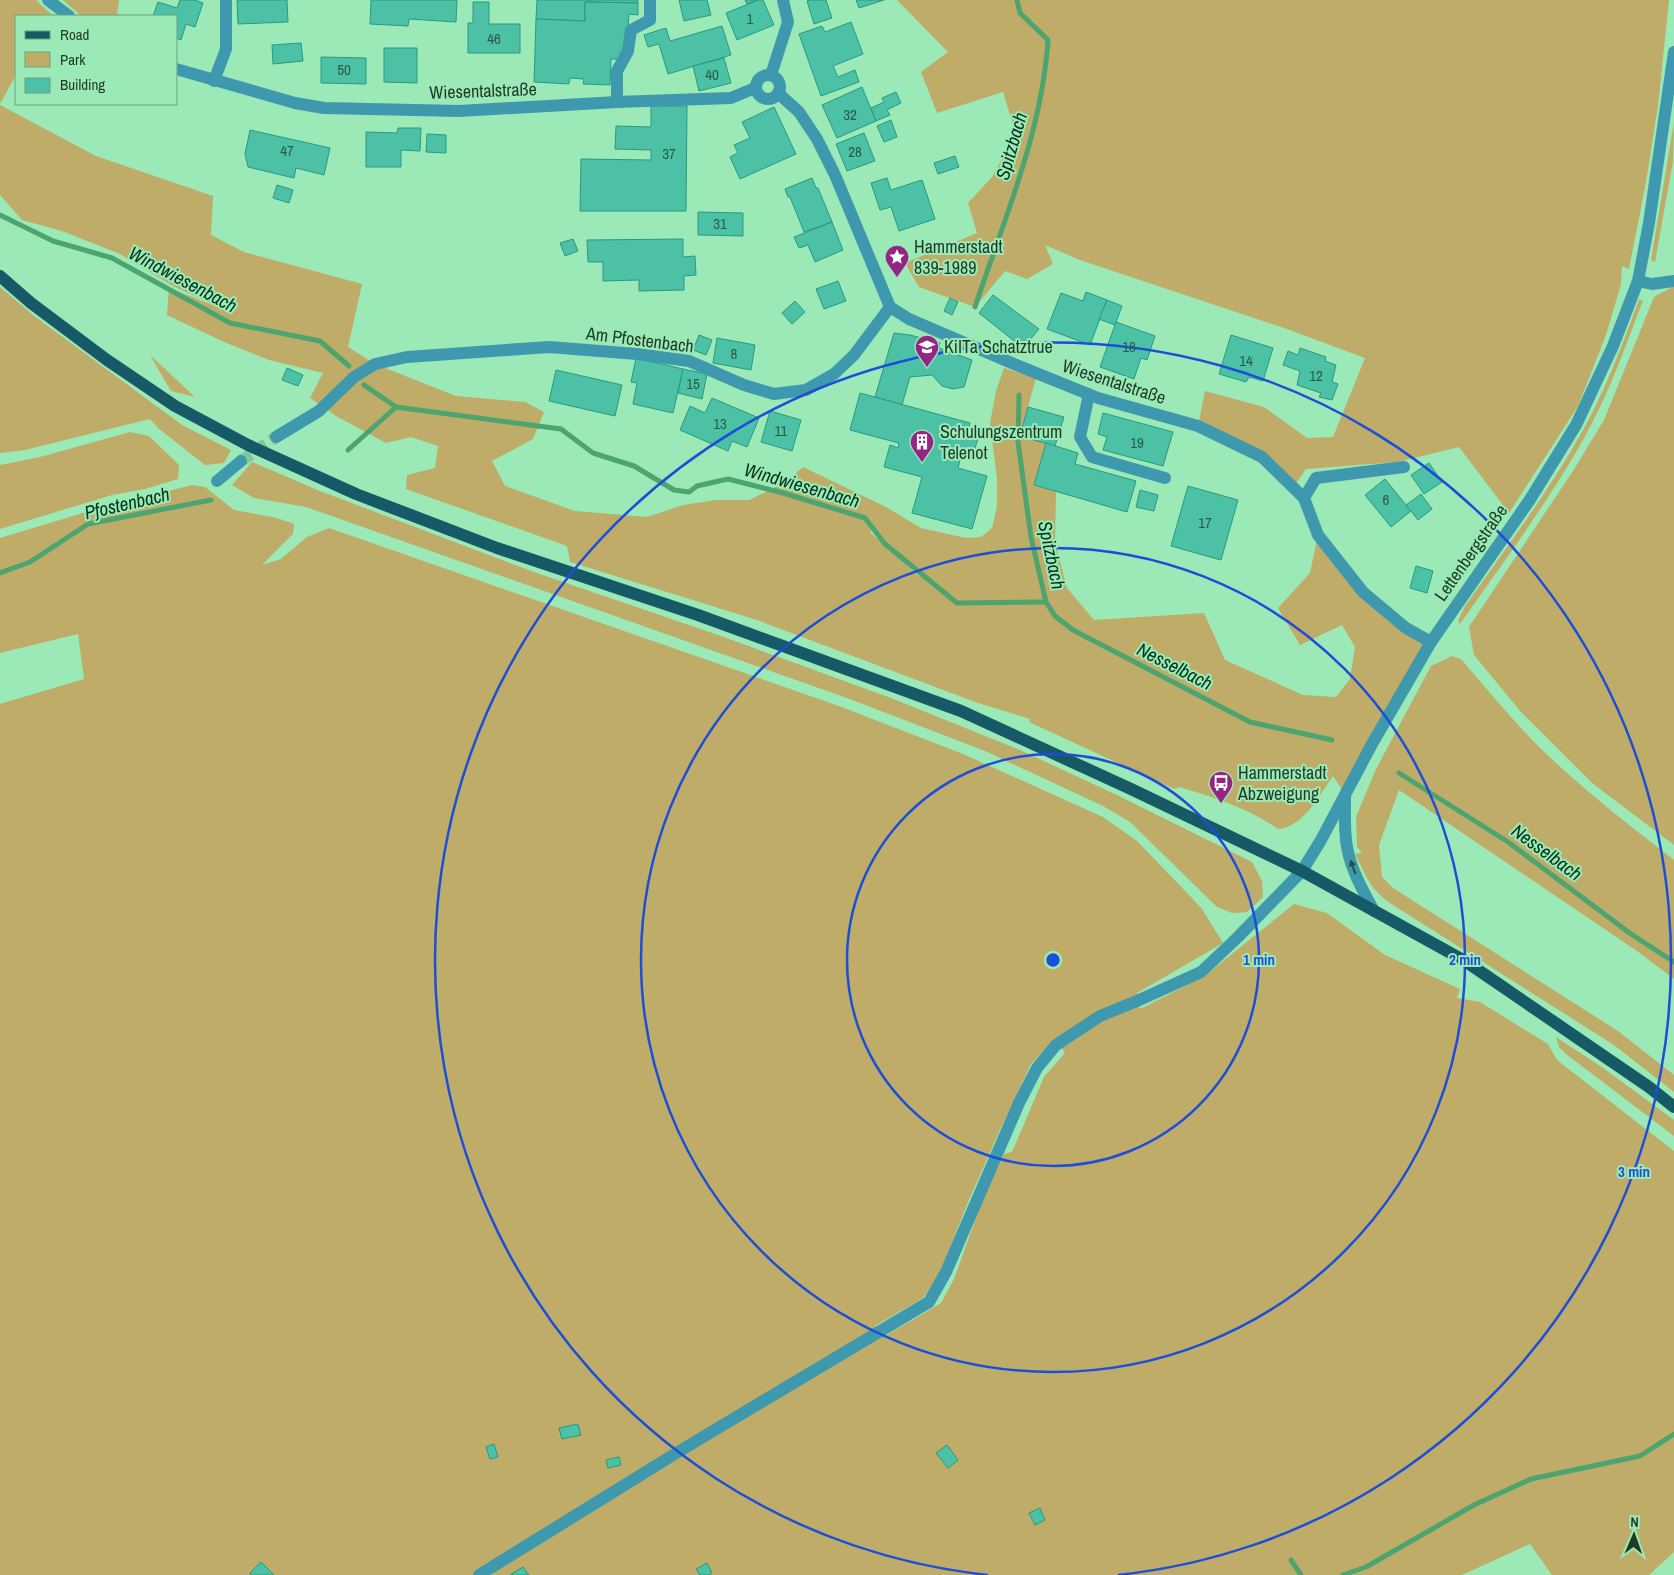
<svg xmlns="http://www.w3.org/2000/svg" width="1674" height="1575" viewBox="0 0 1674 1575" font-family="'Archivo Narrow',sans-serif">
	<rect width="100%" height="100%" fill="#9be9b6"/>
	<g fill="#beac68" fill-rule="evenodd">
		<polygon points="0,0 36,0 51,14 50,16 16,16 16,75 0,104"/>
		<polygon points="63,0 119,0 117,16 81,16"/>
		<polygon points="897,0 1669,0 1658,106 1646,182 1629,269 1622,266 1621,284 1606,335 1578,406 1509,513 1459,447 1397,462 1306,469 1294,486 1262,457 1198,426 1205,391 1264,407 1307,438 1333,437 1365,358 1287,329 1080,260 1045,245 1053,264 1027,279 1005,271 975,307 919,287 905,263 977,233 968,203 992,177 1016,134 1003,92 937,113 921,72 948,52"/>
		<path d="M0,105l96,51 117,40 -2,39 33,17 118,32 -14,63 27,17 81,32 69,6 19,10 -11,27 -41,22 13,25 70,25 72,6 36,-12 33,-5h33l37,-18 17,-15 83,40 35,21 45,10 15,-1 11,-9 5,-22v-27l-7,-56 6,-32 8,-23 32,10 -16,58 26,7 -12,42 22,7 -1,51 12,45 27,32 110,-7 21,47 78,35 33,2 14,-18 5,-32 -13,-22 -42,20 -22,-37 32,-35 8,-38 45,57 68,50 -86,152 -12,-18c-14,19 -29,51 -55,53 -30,-21 -65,-32 -99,-42l-5,2 -145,-67 1,-3 -52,-16 -221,-83 -187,-58 -3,-16 -161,-57 1,-14 28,-7 3,-22 -27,-9 -25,6 -50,-27 -26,-18 13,-25 -54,-13 -45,-18 -57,-27 2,-27 54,21 -50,-23 -53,-32 -58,-23 -40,-11 -22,-25zM874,529l11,15 34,28 1,5 -50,-45z"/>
		<polygon points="1674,122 1673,161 1655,262 1651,260"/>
		<polygon points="1674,286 1674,845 1592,783 1521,712 1474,655 1469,627 1573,471 1604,420 1654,297"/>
		<polygon points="0,287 33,315 182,425 231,450 224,463 205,465 158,428 150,419 25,450 0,453"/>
		<path d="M1639,300h4c-18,48 -35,96 -60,140 -36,64 -81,124 -123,184l-2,-3 7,-15c43,-61 89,-121 124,-187 20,-38 35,-79 50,-119z"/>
		<polygon points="150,355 195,397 171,391"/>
		<polygon points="130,432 149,436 179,465 178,479 145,489 112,495 0,529 0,465 40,457"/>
		<polygon points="252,462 320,491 534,572 721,636 891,698 1020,750 1117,795 1252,862 1262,881 1263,897 1247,912 1232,913 1217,907 1130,822 1103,806 985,751 847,698 306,507 254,498 232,485"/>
		<path d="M192,485l13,2 29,23 43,8 17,6 -1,10 -31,31 19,-6 26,-22 22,-9 510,178 124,48 140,63 34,24 54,56 11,12 21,34 -86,50 3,16 63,-32 91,-73 33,9 58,42 75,34 -3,9 23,4 68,42 9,16 117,91v401l-25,23h-97l-22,-31 -68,31h-1462v-871l84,-25 -6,-45 -78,19v-115l83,-25zM1055,1039l10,14 -21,24 -32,75 -8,2 -20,42 -30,83 -13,24 -56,33 -10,-10 48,-28 16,-23 29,-73 31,-70 32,-68z"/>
		<path d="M1452,656l9,3c30,35 60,72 95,104 37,34 78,66 118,97v119l-37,-28 -238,-161 -20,55 3,32 11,11 225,143 56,44v17l-60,-47 -221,-140c-23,-15 -26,-28 -38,-51l7,-1 -5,-6 -1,-30 20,-48 55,-103z"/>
		<polygon points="1556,1037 1603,1068 1674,1120 1674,1136 1566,1054 1559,1047"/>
	</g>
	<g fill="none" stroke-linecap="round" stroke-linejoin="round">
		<g stroke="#4ca46f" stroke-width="5">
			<polyline points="0,215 53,241 112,258 230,323 320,341 349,366"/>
			<path d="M975,307c29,-87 67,-175 73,-267l-28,-27 -3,-13"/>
			<polyline points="364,385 396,407 561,429 593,453 634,466 674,490 689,492 697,486 728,479 783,493 865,518 885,544 957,603 1046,602"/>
			<polyline points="1019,395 1018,442 1031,537 1046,602 1055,616 1073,630 1250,722 1332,740"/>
			<polyline points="348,450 396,407"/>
			<polyline points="0,573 30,562 88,524 211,500"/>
			<polyline points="1399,773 1508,842 1631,934 1674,962"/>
			<polyline points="1291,1560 1301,1575"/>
			<polyline points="1343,1575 1366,1567 1474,1505 1531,1479 1640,1456 1674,1434"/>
		</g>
	</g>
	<g fill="#4cc1a6" stroke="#289981">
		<polygon points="180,0 195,0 203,3 195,27 186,24 181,40 176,38 176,16 153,16 158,2 177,8"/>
		<polygon points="237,0 287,0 288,22 238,24"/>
		<polygon points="371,0 457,0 456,22 409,19 408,26 370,24"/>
		<polygon points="537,0 638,0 638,3 585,2 585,21 536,19"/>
		<polygon points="679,0 707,0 711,15 684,21"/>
		<polygon points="745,0 758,0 747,4"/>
		<polygon points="758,0 763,0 774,25 737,40 726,13"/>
		<polygon points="810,0 826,0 832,18 814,24 807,1"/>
		<polygon points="856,0 884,0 859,8"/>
		<polygon points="473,2 489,2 489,24 520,24 520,53 468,53 468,23 473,23"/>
		<polygon points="585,2 638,3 638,15 629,14 627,43 618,59 611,59 610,85 583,84 584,79 570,78 569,84 534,82 536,19 585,21"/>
		<polygon points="851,22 863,54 833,66 838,77 855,70 859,82 821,96 799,34 822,26 825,32"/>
		<polygon points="722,26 731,55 668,74 659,44 648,47 644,35 666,28 670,41"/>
		<polygon points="301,43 303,61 273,64 272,45"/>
		<polygon points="384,48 417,48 417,83 384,82"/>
		<polygon points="321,57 366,58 366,84 321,83"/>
		<polygon points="724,58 731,83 699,91 693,66"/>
		<polygon points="862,87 876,121 837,138 822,105"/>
		<polygon points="896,92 901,103 887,110 890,115 876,121 871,108 884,102 882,98"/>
		<polygon points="651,106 687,106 686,211 580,211 581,159 651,160 651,150 615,149 616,126 651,127"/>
		<polygon points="774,107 796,154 740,179 730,157 738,153 734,145 750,138 742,122"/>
		<polygon points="891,120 897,137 884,142 877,126"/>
		<polygon points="398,128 421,128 420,151 401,150 401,167 366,167 366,132 397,133"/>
		<polygon points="250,130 330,148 324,175 296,168 294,178 248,167 245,154"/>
		<polygon points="864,133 875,161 847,171 836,144"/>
		<polygon points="427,134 446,135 446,153 426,152"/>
		<polygon points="955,156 959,167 938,174 934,163"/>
		<polygon points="812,178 816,188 818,188 832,222 804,232 790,197 788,197 785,189"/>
		<polygon points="887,178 891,190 922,180 935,219 899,231 891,207 880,210 871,183"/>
		<polygon points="277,185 293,190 289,203 273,198"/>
		<polygon points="698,212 743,213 743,236 698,235"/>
		<polygon points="832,222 843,250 815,262 808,245 799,248 794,237"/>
		<polygon points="573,239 578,251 565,256 560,243"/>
		<polygon points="683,239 683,257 695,256 696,275 684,276 684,290 639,291 639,280 603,281 603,262 588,262 587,240"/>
		<polygon points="838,281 846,301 824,309 816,289"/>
		<polygon points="1086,292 1107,300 1090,345 1047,329 1061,293 1083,301"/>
		<polygon points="993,295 1039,329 1023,348 979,313"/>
		<polygon points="950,298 958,302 952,315 944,311"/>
		<polygon points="1107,300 1122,306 1115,325 1099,319"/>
		<polygon points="795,301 805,312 792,324 782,313"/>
		<polygon points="1116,322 1155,336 1147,360 1141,358 1134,379 1100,367"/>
		<polygon points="894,333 910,335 940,343 939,348 972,360 964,387 953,389 942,386 932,375 910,377 902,405 875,397"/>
		<polygon points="699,335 712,340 706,355 693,350"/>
		<polygon points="1231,335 1273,348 1263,381 1249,377 1246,382 1219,374"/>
		<polygon points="717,338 755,345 751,370 713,363"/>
		<polygon points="1300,348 1326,357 1325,361 1336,365 1332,382 1338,384 1332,400 1319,397 1321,393 1297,385 1300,371 1283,365 1288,351 1298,355"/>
		<polygon points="636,358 683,369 673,413 633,404 637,383 631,382"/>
		<polygon points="287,368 303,375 298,386 282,380"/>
		<polygon points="683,369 707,374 702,399 678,393"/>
		<polygon points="556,370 622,385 615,416 549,401"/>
		<polygon points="860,393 970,423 969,428 980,431 972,459 961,456 958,468 987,476 972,529 912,513 922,477 884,467 890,445 898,448 899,443 850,430"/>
		<polygon points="712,398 759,418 747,447 732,441 728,451 680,430 690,406 705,413"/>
		<polygon points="1028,407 1064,417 1055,446 1020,436"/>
		<polygon points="770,411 801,420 792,451 761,442"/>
		<polygon points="1103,413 1173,432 1163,466 1103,450 1107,437 1098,434"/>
		<polygon points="1046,443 1078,453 1075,464 1136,481 1127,512 1034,485"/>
		<polygon points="1429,463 1442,482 1424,494 1411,475"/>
		<polygon points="1385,479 1411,511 1391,527 1365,495"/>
		<polygon points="1188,486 1238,500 1221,560 1171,546"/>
		<polygon points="1140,490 1158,495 1154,511 1136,507"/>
		<polygon points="1421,494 1432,509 1418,520 1406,505"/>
		<polygon points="1416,566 1433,571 1427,593 1410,588"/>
		<polygon points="578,1424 581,1435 562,1439 559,1428"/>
		<polygon points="494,1444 498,1457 490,1459 486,1447"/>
		<polygon points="947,1445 958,1460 948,1468 936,1453"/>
		<polygon points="619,1457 621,1465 608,1468 606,1460"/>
		<polygon points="1040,1508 1045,1520 1035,1525 1029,1513"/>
		<polygon points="261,1562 274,1575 251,1575 250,1573"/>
		<polygon points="707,1563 712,1573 709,1575 700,1575 696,1569"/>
		<polygon points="523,1567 529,1575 510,1575"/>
	</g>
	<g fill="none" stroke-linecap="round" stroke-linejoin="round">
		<polyline stroke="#82c69a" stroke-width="12" stroke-dasharray="12 6" stroke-linecap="butt" points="241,461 276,437"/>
		<g stroke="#3e99ae" stroke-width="12">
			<polyline points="48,0 69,16"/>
			<polyline points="176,69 295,103 324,108 459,111 617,102 731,98 755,88"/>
			<circle cx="768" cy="87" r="12"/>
			<polyline points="771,75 788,22 783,0"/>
			<polyline points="214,81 226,49 226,0"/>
			<polyline points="778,93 799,112 817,139 835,175 890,307 909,319 1014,364 1098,398 1198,426 1262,457 1304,498 1318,535 1363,592 1406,628 1431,642"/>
			<polyline points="617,102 617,71 628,51 631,30 650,20 650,0"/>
			<polyline points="1638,281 1652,284 1674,281"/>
			<polyline points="1089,394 1080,437 1092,457 1165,478"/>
			<polyline points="276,437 319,411 354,377 375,364 407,357 549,347 637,354 689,361 744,385 774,394 806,390 834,374 854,355 890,307"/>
			<polyline points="217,481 241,461"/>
			<polyline points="1304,498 1316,478 1404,467"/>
			<path d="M1345,797c0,17 -1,34 2,50 4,23 16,44 27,64"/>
			<polyline points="479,1575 678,1452 929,1302 946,1272 1019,1103 1037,1068 1056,1045 1100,1016 1137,1001 1201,972 1238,937 1302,871 1321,840 1372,744 1431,642 1529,501 1576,425 1613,346 1638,281 1649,223 1674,52"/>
		</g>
		<polyline stroke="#165a68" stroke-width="12" points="0,276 31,303 107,360 175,406 248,445 356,494 497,548 698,615 961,711 1131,789 1302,871 1465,961 1649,1087 1674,1107"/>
	</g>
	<defs><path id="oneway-solid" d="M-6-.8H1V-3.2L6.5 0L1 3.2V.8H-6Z" transform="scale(1.25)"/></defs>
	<use fill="#24534a" href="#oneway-solid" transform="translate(1353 867) rotate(-110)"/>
	<g fill="none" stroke="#1d4ed8" stroke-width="2.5">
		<circle cx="1053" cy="960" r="206"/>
		<circle cx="1053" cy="960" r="412"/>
		<path d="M988 1575A618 618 0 1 1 1118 1575"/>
	</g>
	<defs>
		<symbol id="sight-pin" viewBox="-11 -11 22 30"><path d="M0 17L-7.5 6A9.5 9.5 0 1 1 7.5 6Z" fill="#952584" stroke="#9be9b6"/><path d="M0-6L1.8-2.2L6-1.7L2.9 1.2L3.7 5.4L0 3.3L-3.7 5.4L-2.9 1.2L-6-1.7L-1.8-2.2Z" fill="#fff"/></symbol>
		<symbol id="school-pin" viewBox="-11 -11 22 30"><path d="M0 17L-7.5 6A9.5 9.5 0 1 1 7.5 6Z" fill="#952584" stroke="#9be9b6"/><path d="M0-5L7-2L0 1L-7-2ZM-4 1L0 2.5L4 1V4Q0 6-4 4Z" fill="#fff"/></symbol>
		<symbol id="building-pin" viewBox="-11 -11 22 30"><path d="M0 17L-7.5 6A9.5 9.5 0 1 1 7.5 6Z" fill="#952584" stroke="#9be9b6"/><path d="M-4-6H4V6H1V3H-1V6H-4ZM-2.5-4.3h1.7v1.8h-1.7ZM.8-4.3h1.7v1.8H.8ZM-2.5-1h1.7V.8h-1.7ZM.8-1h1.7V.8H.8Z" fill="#fff"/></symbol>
		<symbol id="bus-pin" viewBox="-11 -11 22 30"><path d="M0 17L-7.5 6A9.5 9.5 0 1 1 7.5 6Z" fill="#952584" stroke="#9be9b6"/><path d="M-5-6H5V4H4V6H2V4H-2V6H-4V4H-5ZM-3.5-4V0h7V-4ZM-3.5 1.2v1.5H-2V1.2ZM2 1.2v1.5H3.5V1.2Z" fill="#fff"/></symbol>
	</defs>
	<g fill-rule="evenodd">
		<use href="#sight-pin" x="883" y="243" width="28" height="38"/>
		<use href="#school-pin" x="913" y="333" width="28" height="38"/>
		<use href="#building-pin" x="908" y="428" width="28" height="38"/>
		<use href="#bus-pin" x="1207" y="769" width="28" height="38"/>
	</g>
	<g text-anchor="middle" stroke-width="4" stroke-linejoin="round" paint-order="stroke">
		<g font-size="15" fill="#285d48">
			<text x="750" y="24">1</text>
			<text x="494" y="44">46</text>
			<text x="344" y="75">50</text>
			<text x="712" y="80">40</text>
			<text x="850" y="120">32</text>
			<text x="287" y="156">47</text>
			<text x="855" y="157">28</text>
			<text x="669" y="159">37</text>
			<text x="720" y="229">31</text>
			<text x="1129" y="352">18</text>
			<text x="734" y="359">8</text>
			<text x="1246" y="366">14</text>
			<text x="1316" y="381">12</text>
			<text x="693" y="389">15</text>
			<text x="720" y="429">13</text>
			<text x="781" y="436">11</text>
			<text x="1137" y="448">19</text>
			<text x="1386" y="505">6</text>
			<text x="1205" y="528">17</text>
		</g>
		<g font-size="18" fill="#1c3c28" stroke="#9be9b6">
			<text transform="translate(483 91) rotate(-2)" y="6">Wiesentalstraße</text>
			<text transform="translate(640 340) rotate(7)" y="6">Am Pfostenbach</text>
			<text transform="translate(1114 382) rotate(18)" y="6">Wiesentalstraße</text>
			<text transform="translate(1471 553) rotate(-55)" y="6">Lettenbergstraße</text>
		</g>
		<g font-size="18" fill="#1c3c28" stroke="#9be9b6" text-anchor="start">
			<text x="914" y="253">Hammerstadt<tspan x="914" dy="21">839-1989</tspan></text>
			<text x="944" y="353">KiITa Schatztrue</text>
			<text x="940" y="438">Schulungszentrum<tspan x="940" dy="21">Telenot</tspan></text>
			<text x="1238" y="779">Hammerstadt<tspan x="1238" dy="21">Abzweigung</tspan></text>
		</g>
		<g font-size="19" font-style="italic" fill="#02341b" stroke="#9be9b6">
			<text transform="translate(1011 146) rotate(-74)" y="7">Spitzbach</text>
			<text transform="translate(183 279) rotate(28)" y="7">Windwiesenbach</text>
			<text transform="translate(802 485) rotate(16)" y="7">Windwiesenbach</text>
			<text transform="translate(127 503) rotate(-13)" y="7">Pfostenbach</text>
			<text transform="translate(1052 555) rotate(78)" y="7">Spitzbach</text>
			<text transform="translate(1175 666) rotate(27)" y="7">Nesselbach</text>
			<text transform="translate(1547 852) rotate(36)" y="7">Nesselbach</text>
		</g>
	</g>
	<circle cx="1053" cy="960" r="8" fill="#1d4ed8" stroke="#9be9b6" stroke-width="2.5"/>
	<g font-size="15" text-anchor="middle" font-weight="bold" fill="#1d4ed8" stroke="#9be9b6" stroke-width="4" stroke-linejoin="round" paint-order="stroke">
		<text x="1259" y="965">1 min</text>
		<text x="1465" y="965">2 min</text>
		<text x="1634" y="1177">3 min</text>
	</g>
	<rect x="15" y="15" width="162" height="90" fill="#9be9b6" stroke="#68a47d"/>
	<rect x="25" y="31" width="25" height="8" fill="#165a68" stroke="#68a47d"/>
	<text x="60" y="40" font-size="15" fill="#1c3c28">Road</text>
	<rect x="25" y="52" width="25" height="15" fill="#beac68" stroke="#68a47d"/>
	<text x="60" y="65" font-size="15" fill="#1c3c28">Park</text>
	<rect x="25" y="78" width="25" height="15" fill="#4cc1a6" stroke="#68a47d"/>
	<text x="60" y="90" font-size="15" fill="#1c3c28">Building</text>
	<g transform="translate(1634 1535) rotate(2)" stroke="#9be9b6" stroke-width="4" paint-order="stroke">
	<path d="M0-4L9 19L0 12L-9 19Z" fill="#1c3c28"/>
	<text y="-8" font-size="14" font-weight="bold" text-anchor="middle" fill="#1c3c28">N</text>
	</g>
</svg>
